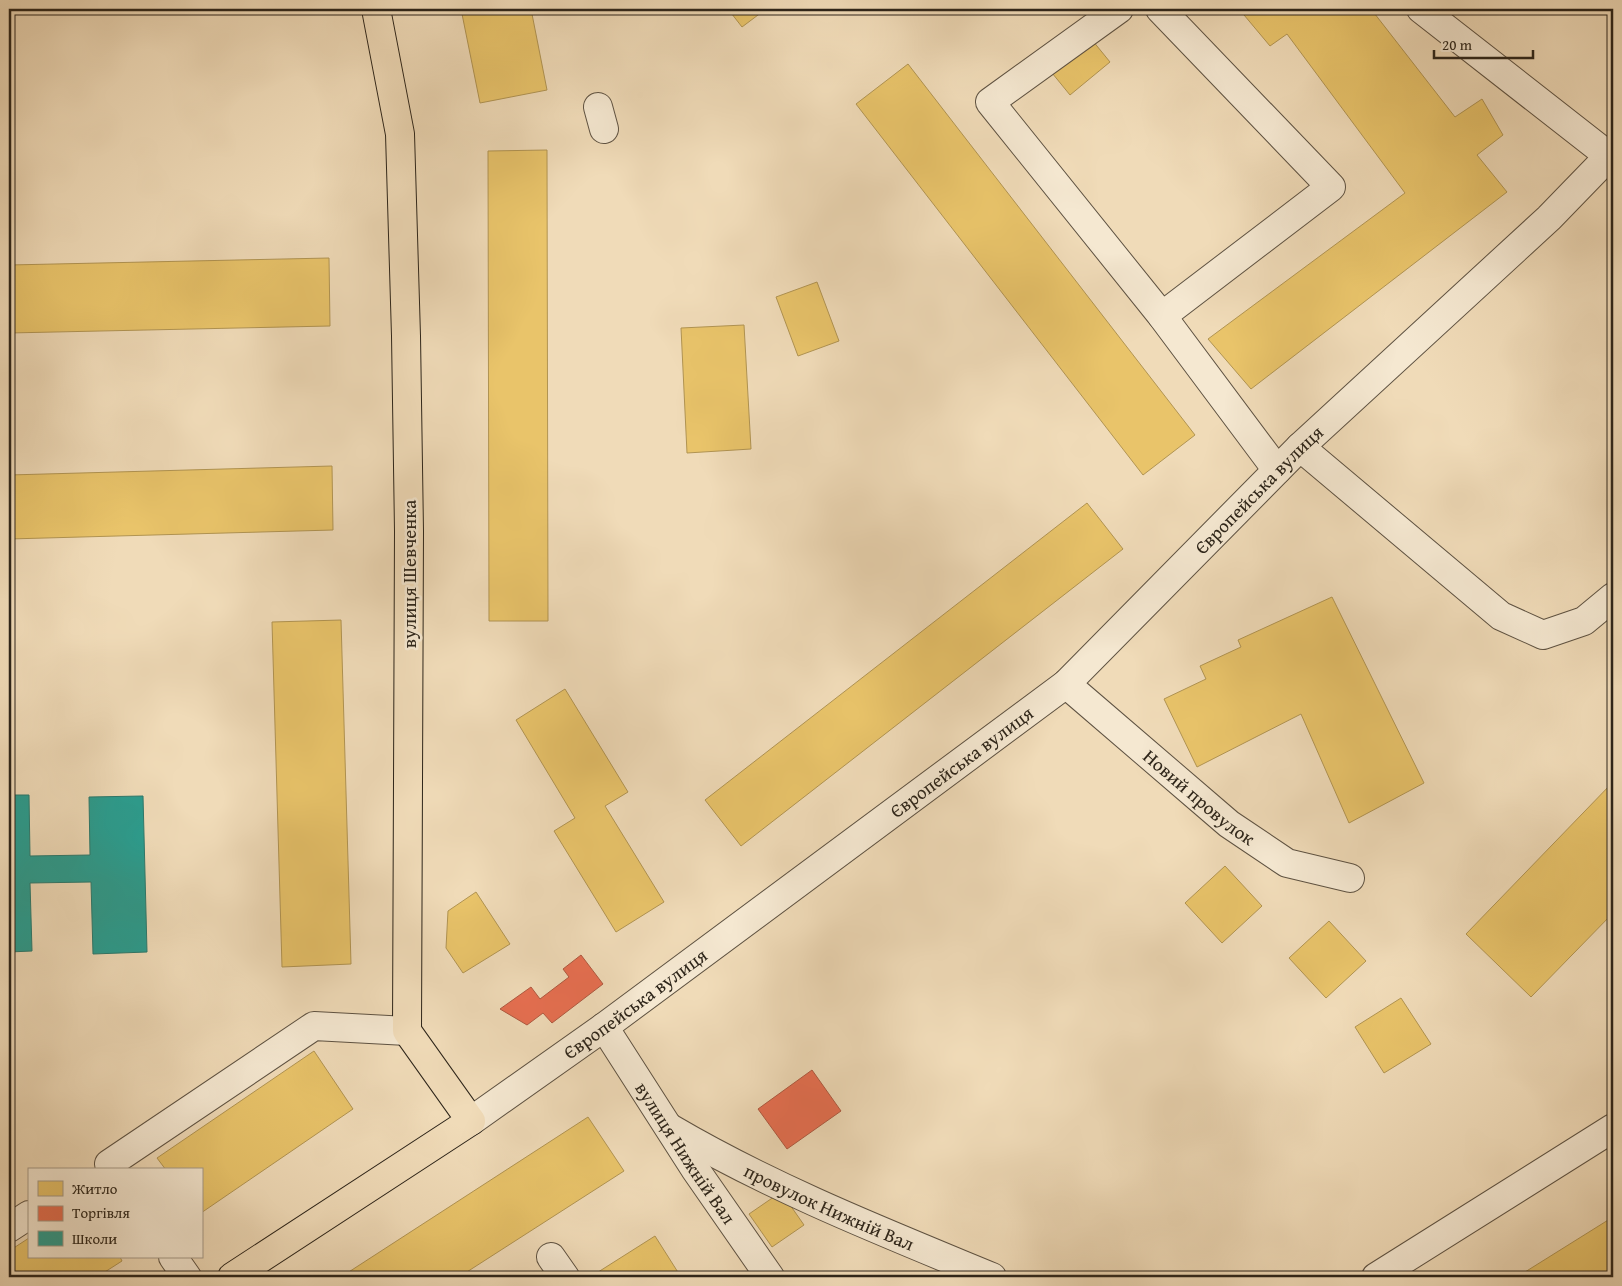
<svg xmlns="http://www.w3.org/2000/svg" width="1622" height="1286" viewBox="0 0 1622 1286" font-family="'Gentium Book Plus',serif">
	<rect width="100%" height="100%" fill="#f0dbb8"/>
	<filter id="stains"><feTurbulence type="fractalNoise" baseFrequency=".004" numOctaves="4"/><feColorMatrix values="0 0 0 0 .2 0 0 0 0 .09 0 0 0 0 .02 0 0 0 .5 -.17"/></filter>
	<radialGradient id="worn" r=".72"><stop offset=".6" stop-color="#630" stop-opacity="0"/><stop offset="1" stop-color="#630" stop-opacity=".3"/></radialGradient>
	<g fill="#e9c46a" stroke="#b19452">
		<polygon points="461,9 531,9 547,90 480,103"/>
		<polygon points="728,9 766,9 742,27"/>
		<polygon points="815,9 827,9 819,14"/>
		<polygon points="1239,9 1371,9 1455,117 1482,99 1503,135 1477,155 1507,192 1251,389 1208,339 1405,193 1287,34 1270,46"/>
		<polygon points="1088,35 1110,62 1070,95 1048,68"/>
		<polygon points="908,64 1195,435 1143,475 856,104"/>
		<polygon points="547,150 548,621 489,621 488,151"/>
		<polygon points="329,258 330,326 9,333 9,265"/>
		<polygon points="817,282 839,341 798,356 776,297"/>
		<polygon points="744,325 751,449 687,453 681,328"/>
		<polygon points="332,466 333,530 9,539 9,475"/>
		<polygon points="1087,503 1123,549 741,846 705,800"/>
		<polygon points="1332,597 1424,783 1349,823 1301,714 1197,767 1164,699 1206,679 1200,666 1241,647 1238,640"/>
		<polygon points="341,620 351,964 282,967 272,622"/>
		<polygon points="565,689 628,792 605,806 664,902 616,932 554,831 575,818 516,720"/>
		<polygon points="1613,782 1613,913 1531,997 1466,934"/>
		<polygon points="1225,866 1262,906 1222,943 1185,903"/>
		<polygon points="476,892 510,944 463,973 446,948 448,911"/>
		<polygon points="1329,921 1366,961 1326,998 1289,958"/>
		<polygon points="1401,998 1431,1044 1384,1073 1355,1027"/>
		<polygon points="314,1051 353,1109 201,1213 201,1170 166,1170 157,1158"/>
		<polygon points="588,1117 624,1171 459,1277 341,1277"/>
		<polygon points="781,1192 804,1225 772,1247 749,1214"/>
		<polygon points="1613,1217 1613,1277 1517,1277"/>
		<polygon points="655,1236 681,1277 597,1277 595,1274"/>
		<polygon points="29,1238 29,1257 120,1257 122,1261 97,1277 9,1277 9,1251"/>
	</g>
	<g fill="#e76f51" stroke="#af5940">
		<polygon points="581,955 603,984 552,1023 543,1013 527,1025 500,1009 531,987 540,999 569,977 563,969"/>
		<polygon points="812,1070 841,1111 787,1149 758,1109"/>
	</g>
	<polygon fill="#2a9d8f" stroke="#2b796c" points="9,795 29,795 30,856 90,855 89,797 143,796 147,952 93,954 91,882 30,883 32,951 9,952"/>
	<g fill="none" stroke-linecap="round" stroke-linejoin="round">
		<defs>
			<g id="minor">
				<polyline points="1119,9 990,102 1162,316 1277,470"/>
				<polyline points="1160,9 1331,187 1162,316"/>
				<polyline points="1421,9 1609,156"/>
				<polyline points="598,107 604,129"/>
				<polyline points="1300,447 1501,616 1543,635 1584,621 1613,597"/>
				<path id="s1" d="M1066,684l163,140 58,39 63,15"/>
				<path id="s2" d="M604,1027l91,142 75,108"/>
				<path id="s3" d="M471,1121l133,-94 462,-343 234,-237 249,-229 64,-66"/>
				<path id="s4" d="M670,1128c102,60 213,104 322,149"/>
				<polyline points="109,1164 314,1026 407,1031"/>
				<polyline points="9,1228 29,1215"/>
				<polyline points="173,1257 187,1277"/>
				<polyline points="551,1257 565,1277"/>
				<polyline points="1376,1277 1613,1128"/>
			</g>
			<polyline id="major" points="232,1277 471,1121 407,1031 409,531 406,336 400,134 376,9"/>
		</defs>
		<use href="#minor" stroke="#5e5242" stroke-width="30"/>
		<use href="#major" stroke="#2d251a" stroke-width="30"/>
		<use href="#minor" stroke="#f5e8d1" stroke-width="28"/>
		<use href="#major" stroke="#f0dbb8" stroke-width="28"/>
	</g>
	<g text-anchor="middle" stroke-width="5" stroke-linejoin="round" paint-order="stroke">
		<g font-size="19" fill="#2d251a" stroke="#f5e8d1">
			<text dy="7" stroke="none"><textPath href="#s3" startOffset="1012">Європейська вулиця</textPath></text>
			<text transform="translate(409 574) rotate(-90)" y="7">вулиця Шевченка</text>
			<text dy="7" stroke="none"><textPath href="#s3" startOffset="608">Європейська вулиця</textPath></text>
			<text dy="7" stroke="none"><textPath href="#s1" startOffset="175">Новий провулок</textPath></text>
			<text dy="7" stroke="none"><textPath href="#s3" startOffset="202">Європейська вулиця</textPath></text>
			<text dy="7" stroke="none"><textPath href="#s2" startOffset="150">вулиця Нижній Вал</textPath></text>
			<text dy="7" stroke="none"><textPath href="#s4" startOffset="178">провулок Нижній Вал</textPath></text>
		</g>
	</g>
	<rect width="1622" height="1286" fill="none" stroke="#f0dbb8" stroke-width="30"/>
	<rect x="10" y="10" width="1602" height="1266" fill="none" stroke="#2d251a" stroke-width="2.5"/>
	<rect x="15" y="15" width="1592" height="1256" fill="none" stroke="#2d251a"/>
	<rect x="28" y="1168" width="175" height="90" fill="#f5e8d1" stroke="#a59a88"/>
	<rect x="38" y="1181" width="25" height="15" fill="#e9c46a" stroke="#a59a88"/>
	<text x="72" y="1194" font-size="15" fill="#2d251a">Житло</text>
	<rect x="38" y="1206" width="25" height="15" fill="#e76f51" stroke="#a59a88"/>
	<text x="72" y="1218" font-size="15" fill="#2d251a">Торгівля</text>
	<rect x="38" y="1231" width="25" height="15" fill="#2a9d8f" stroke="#a59a88"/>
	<text x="72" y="1244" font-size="15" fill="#2d251a">Школи</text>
	<path d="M1434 50v8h99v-8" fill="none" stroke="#2d251a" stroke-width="2.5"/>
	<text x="1442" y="50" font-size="15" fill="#2d251a" stroke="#f5e8d1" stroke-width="4" paint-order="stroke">20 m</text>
	<rect width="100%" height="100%" filter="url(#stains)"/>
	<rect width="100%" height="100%" fill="url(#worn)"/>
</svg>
